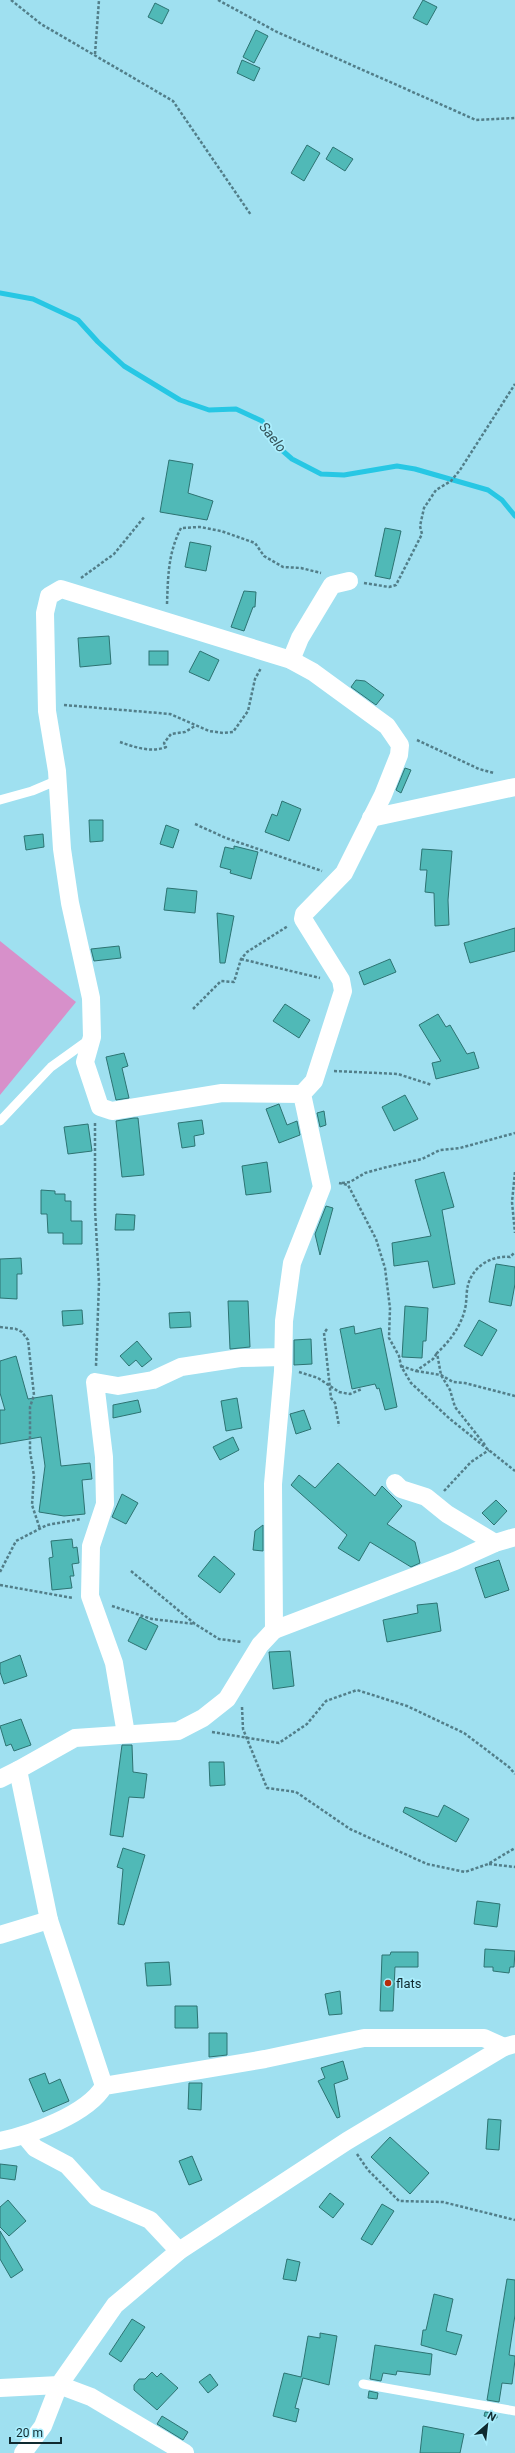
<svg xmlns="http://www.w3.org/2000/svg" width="515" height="2453" viewBox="0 0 515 2453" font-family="Roboto,sans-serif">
	<rect width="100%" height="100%" fill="#9fe0f0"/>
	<polygon fill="#d790ca" points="0,941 76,1002 0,1095"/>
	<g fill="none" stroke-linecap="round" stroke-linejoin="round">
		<polyline stroke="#27c7e4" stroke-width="5" points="0,293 33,299 78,320 98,342 124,366 180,400 209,410 236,409 262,421 276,445 292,459 321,474 344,475 397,466 415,469 488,490 502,500 515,516"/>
	</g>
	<g fill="#50b9b7" stroke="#2d7372">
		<polygon points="423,0 437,7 427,25 413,18"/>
		<polygon points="155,3 169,10 162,24 148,17"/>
		<polygon points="256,30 268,36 254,63 243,57"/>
		<polygon points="242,60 260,68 254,81 237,73"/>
		<polygon points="307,145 320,153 304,181 291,173"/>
		<polygon points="333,147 353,159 345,171 326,159"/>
		<polygon points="169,460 193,464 188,493 213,501 207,520 160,512"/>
		<polygon points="385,528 401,531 390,579 375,576"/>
		<polygon points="190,542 211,546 206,571 185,567"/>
		<polygon points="244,591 256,592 255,607 253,607 244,631 231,627"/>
		<polygon points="109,636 111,664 80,667 78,638"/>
		<rect x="149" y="651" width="19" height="14"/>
		<polygon points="200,651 219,660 209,681 189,672"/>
		<polygon points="356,680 365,681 384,695 376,705 351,687"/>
		<polygon points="405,768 411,770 401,793 396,790"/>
		<polygon points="282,801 301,809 289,841 265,832 272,814 277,816"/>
		<polygon points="89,820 103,820 103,841 90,842"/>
		<polygon points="166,825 179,830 173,848 160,844"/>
		<polygon points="43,834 44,847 26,850 24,836"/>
		<polygon points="234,846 258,852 251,879 230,873 231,870 220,867 225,847 234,849"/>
		<polygon points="422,849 452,851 448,900 449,925 435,926 434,893 425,892 427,870 420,870"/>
		<polygon points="167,888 197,891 195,913 164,910"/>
		<polygon points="217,913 234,916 225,963 220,963"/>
		<polygon points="515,928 515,951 470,963 464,943"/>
		<polygon points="119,946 121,958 94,961 91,949"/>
		<polygon points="390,959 396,972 364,985 359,972"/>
		<polygon points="285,1004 310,1020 299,1038 273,1021"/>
		<polygon points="438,1014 446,1027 450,1025 467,1054 474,1052 479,1068 436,1079 432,1063 441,1061 419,1025"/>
		<polygon points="124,1053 128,1066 122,1068 129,1098 116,1100 106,1057"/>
		<polygon points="405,1095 418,1119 394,1131 382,1107"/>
		<polygon points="279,1104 287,1125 297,1121 300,1135 279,1143 266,1109"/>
		<polygon points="324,1111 326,1125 320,1127 317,1113"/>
		<polygon points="134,1118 138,1118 144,1175 122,1177 116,1121"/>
		<polygon points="202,1120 204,1134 194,1136 195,1146 182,1148 178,1123"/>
		<polygon points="88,1124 92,1151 68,1154 64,1127"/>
		<polygon points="267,1162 271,1192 246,1195 242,1166"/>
		<polygon points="444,1172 454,1207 442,1210 455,1284 433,1288 428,1261 394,1266 392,1243 431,1236 415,1180"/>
		<polygon points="41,1190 55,1191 55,1194 65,1194 65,1201 71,1201 71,1221 82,1221 82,1244 63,1244 63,1233 48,1233 47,1214 41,1214"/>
		<polygon points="326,1206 333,1208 320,1255 315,1234"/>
		<polygon points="116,1214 135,1215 134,1230 115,1230"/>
		<polygon points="21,1258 22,1274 17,1274 17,1299 0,1298 0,1259"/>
		<polygon points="496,1264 515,1267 515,1284 511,1306 489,1302"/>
		<polygon points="228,1301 248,1301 250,1347 230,1349"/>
		<polygon points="405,1306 428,1308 426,1341 423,1341 422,1358 402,1357"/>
		<polygon points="82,1310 83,1324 63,1326 62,1311"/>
		<polygon points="190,1312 191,1327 170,1328 169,1313"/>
		<polygon points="479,1320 497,1330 482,1356 464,1346"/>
		<polygon points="354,1326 355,1334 381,1328 397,1407 385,1410 379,1388 377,1389 375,1384 352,1389 340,1329"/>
		<polygon points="311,1339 312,1364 294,1365 294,1340"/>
		<polygon points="137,1341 152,1359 142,1367 136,1360 129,1366 120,1356"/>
		<polygon points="16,1356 28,1399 52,1395 61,1466 90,1463 92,1479 82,1480 85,1514 64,1516 39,1512 45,1466 41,1437 0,1444 0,1410 5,1410 0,1393 0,1361"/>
		<polygon points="237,1398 242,1428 226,1431 221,1401"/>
		<polygon points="138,1400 141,1412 113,1418 113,1405"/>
		<polygon points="304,1410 311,1429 296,1434 290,1414"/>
		<polygon points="233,1437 239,1450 220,1460 213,1447"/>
		<polygon points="338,1463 375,1496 382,1486 402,1506 387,1524 415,1542 420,1563 411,1567 370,1542 359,1561 338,1548 347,1535 291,1485 299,1475 315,1488"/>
		<polygon points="122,1494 138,1503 126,1524 112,1517"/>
		<polygon points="496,1500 507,1511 494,1525 482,1513"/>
		<polygon points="263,1525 263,1551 253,1550 255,1531"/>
		<polygon points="72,1539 73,1548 77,1547 79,1563 72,1564 74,1576 70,1576 72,1588 52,1590 49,1558 53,1557 51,1541"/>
		<polygon points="214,1556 235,1574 220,1593 198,1576"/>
		<polygon points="499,1560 509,1590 485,1598 475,1568"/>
		<polygon points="437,1603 441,1631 387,1642 383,1620 418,1613 417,1605"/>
		<polygon points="140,1617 158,1626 146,1650 128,1641"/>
		<polygon points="290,1651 294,1686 273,1689 269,1652"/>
		<polygon points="20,1655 27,1676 4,1684 0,1672 0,1663"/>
		<polygon points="21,1719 31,1745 14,1751 11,1744 6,1746 0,1726"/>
		<polygon points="122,1745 132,1745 133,1772 147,1774 144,1798 129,1797 123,1837 110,1835"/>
		<polygon points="209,1762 224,1762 225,1785 210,1786"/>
		<polygon points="444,1805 469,1819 456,1842 403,1812 405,1807 438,1817"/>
		<polygon points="123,1848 145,1855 124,1925 118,1924 123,1869 117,1867"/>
		<polygon points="477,1901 500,1904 497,1927 474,1924"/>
		<polygon points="485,1949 515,1951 514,1967 510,1967 509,1973 493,1971 493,1967 484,1967"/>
		<polygon points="391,1952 418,1952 418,1967 395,1967 393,2011 380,2011 382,1955 390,1955"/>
		<polygon points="169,1962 171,1985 147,1986 145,1963"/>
		<polygon points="340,1991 342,2014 329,2015 325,1994"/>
		<polygon points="175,2006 197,2006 198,2028 175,2028"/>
		<polygon points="209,2033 227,2033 227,2055 209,2057"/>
		<polygon points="343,2061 348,2079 334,2084 340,2117 337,2118 318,2081 325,2078 321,2068"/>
		<polygon points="45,2073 49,2084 60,2079 69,2101 43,2112 29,2079"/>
		<polygon points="189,2083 202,2083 201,2110 188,2109"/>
		<polygon points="488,2119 501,2120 499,2150 486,2149"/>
		<polygon points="390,2137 429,2173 410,2194 371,2157"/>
		<polygon points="192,2156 202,2180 189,2185 179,2161"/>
		<polygon points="0,2164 17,2166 15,2180 0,2178"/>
		<polygon points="330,2193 344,2204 333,2218 319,2207"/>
		<polygon points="8,2200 26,2221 9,2236 0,2227 0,2207"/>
		<polygon points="382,2204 394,2211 372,2245 361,2239"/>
		<polygon points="0,2231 23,2270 11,2278 0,2259"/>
		<polygon points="287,2259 300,2262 296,2281 283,2279"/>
		<polygon points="507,2279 515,2280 515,2315 509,2355 515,2356 515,2360 512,2384 502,2383 499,2402 487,2400"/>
		<polygon points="434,2294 453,2299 446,2331 462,2335 456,2355 421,2345 423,2330 426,2330"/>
		<polygon points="132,2319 145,2327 121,2362 109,2354"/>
		<polygon points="320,2333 337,2336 329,2385 303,2378 295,2408 299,2409 296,2422 273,2416 284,2373 301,2377 308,2336 320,2338"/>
		<polygon points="375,2345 432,2354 430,2375 397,2371 396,2375 383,2373 381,2381 370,2379"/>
		<polygon points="152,2372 157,2377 161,2373 178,2388 157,2410 134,2390 134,2385 139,2379 145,2379"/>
		<polygon points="210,2374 218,2385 208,2393 199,2382"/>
		<polygon points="369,2391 378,2393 377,2399 368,2398"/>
		<polygon points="485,2412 497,2414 497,2418 484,2416"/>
		<polygon points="162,2416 188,2432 183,2440 157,2424"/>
		<polygon points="423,2426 464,2434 460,2453 420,2453"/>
	</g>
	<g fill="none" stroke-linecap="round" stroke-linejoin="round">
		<g stroke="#527e89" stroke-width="2.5" stroke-dasharray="3 2" stroke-linecap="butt">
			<polyline points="11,0 41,24 173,101 251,215"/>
			<polyline points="218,0 277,32 476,120 515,118"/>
			<polyline points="95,54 99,0"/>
			<polyline points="81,578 114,554 145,516"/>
			<polyline points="364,583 389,587 396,585 422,534 420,526 424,508 436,490 451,481 460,470 515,384"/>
			<path d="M167,604c1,-27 1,-51 14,-76l19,-1 21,4 34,12 9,13 19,11 18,1 20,5"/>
			<polyline points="64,705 170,714 209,731 223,733 233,732 248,711 255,679 261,668"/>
			<polyline points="417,740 479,769 494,773"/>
			<path d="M120,742c14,5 32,11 46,5l-2,-4 7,-9 14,-2 10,-6"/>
			<polyline points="195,824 226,838 322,871"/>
			<polyline points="241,959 320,978"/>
			<polyline points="193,1009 221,981 234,982 241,959 247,952 288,926"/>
			<polyline points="334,1071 398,1074 432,1085"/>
			<polyline points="95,1123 95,1209 99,1283 96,1366"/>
			<polyline points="515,1172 512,1202 515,1233"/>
			<polyline points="339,1183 348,1185 376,1239 385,1268 390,1308 389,1338 399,1356 401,1366 411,1383 450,1419 515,1471"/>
			<polyline points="342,1183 350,1182 365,1173 383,1168 422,1159 440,1150 460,1148 515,1133"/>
			<polyline points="0,1327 16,1329 22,1332 28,1340 34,1395 30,1407 30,1451 34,1476 32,1505 40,1529"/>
			<polyline points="327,1329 324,1333 331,1398 335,1403 339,1426"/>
			<polyline points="401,1366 416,1371 433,1359 437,1353"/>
			<polyline points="416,1371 441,1375 453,1382 465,1383 515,1396"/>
			<polyline points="299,1372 318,1378 339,1392 350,1394 362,1389"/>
			<path d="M485,1445l-30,-38 -5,-17 -9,-15 -4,-22c13,-12 24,-27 28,-44 2,-8 1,-17 3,-24 5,-19 24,-30 42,-28l5,-5"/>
			<polyline points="444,1491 471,1462 489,1450"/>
			<polyline points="131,1571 195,1624 219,1639 242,1642"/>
			<polyline points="0,1572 16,1541 47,1525 81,1519"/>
			<polyline points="0,1585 73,1598"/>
			<polyline points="112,1606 152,1619 195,1624"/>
			<polyline points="242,1707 243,1729 267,1788 296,1792 350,1829 427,1864 465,1872 488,1864 515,1848"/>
			<polyline points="212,1732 279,1743 307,1724 326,1701 357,1690 407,1706 464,1733 509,1767 515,1774"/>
			<polyline points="489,1864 515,1867"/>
			<polyline points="357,2154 368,2170 399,2201 443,2202 515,2220"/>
		</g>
		<g stroke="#fff" stroke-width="9">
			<polyline points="0,800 32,791 58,780"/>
			<polyline points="0,1121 51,1067 90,1039"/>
			<polyline points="363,2384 515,2411"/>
		</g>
		<g stroke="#fff" stroke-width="18">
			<polyline points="291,660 300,638 332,585 349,581"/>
			<polyline points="371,818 515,787"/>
			<polyline points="395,1483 401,1489 426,1497 447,1514 495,1543"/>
			<polyline points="274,1630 455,1561 495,1543 515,1537"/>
			<polyline points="126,1734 114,1663 90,1596 91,1546 105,1504 104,1457 95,1382 118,1386 153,1380 181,1367 240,1358 283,1357"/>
			<polyline points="0,1779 18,1770"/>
			<polyline points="0,1935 49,1920"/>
			<polyline points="104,2086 49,1920 18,1770 75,1738 178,1731 203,1718 227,1699 260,1645 274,1630 273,1484 283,1371 284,1321 292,1263 322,1187 302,1094 314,1081 343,991 341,980 303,919 304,914 344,873 383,795 399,755 400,745 387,726 313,672 291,660 61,589 49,596 45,613 47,711 57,771 62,849 70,903 91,998 92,1037 85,1062 100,1107 112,1111 222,1093 302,1094"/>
			<polyline points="25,2136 35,2148 67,2165 96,2197 150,2220 179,2251"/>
			<path d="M0,2141c30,-6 88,-27 104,-55l161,-27 99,-21h120l20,9"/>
			<polyline points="0,2388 59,2385 115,2305 179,2251 347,2141 504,2047 515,2044"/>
			<polyline points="23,2453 43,2426 59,2385 91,2397 185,2453"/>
		</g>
	</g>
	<circle fill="#b72c0a" stroke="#abeefd" stroke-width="1.5" cx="388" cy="1983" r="4"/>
	<g text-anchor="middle" stroke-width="3.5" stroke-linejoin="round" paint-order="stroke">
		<g font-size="13" fill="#0f2a30" stroke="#abeefd" text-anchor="start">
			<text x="396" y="1988">flats</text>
		</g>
		<g font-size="14" font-style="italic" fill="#34535a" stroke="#abeefd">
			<text transform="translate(273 437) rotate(51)" y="5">Saelo</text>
		</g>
	</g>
	<g transform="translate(487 2425) rotate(28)" stroke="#abeefd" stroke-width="3" paint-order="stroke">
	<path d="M0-3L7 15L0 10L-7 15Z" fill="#0f2a30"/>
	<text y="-6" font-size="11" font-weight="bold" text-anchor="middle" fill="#0f2a30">N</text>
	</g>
	<path d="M10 2437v6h51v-6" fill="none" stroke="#0f2a30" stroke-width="2"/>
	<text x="16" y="2437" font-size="12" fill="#0f2a30" stroke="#abeefd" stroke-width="3" paint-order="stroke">20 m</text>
</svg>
